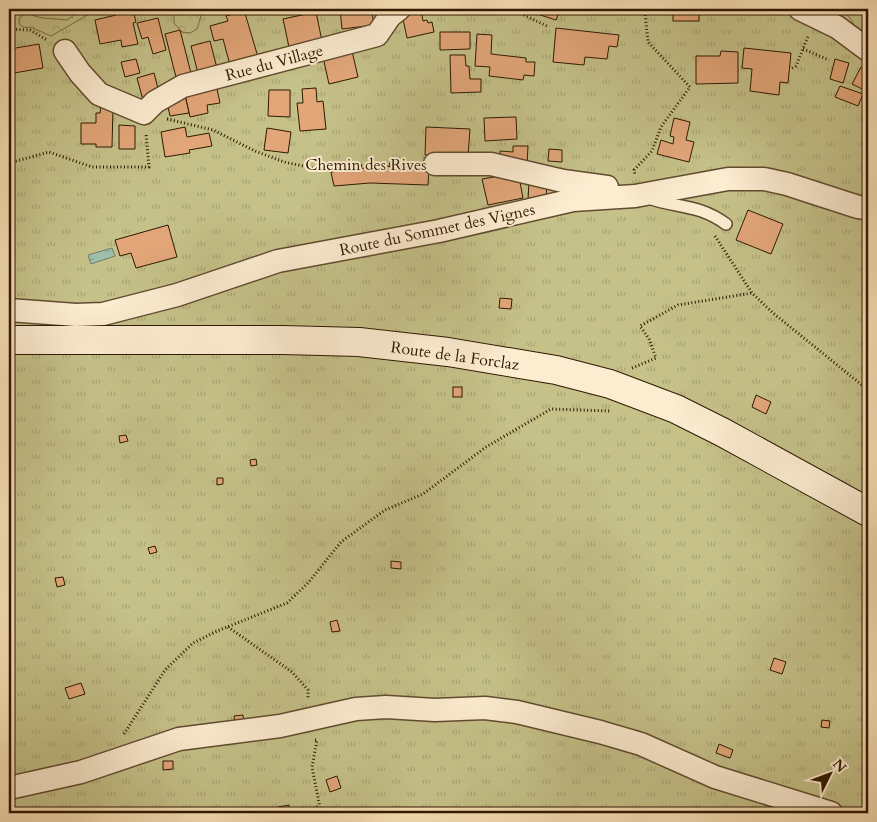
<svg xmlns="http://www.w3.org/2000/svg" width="877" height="822" viewBox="0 0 877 822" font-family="Cardo,serif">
	<defs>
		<pattern id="grass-tufts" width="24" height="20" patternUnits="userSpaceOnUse" patternTransform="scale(1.25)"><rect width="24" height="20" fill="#c5c189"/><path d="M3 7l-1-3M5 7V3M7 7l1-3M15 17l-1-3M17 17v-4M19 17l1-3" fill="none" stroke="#aaa574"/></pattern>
		<pattern id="forest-crowns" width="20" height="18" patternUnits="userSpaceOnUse" patternTransform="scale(1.25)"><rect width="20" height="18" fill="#c5c189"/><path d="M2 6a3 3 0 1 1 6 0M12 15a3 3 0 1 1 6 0" fill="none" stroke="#aaa574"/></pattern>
		<pattern id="water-ripples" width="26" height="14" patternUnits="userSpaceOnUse" patternTransform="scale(1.25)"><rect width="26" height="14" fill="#9fbeab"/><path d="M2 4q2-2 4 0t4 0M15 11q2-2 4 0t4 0" fill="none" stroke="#89a391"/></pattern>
	</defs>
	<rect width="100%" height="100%" fill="#fae1b7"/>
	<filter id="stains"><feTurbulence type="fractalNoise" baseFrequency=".004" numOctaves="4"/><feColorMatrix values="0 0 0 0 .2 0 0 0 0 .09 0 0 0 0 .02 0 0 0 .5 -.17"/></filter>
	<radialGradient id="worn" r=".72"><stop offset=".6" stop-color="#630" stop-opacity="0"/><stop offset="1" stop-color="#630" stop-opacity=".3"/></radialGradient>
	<rect fill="url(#grass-tufts)" stroke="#7a6d44" x="9" y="9" width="859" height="804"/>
	<g fill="url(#forest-crowns)" stroke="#7a6d44">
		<path d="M76,9h22l-47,27 -18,-8 -10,-1 -4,-3 1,-7 6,-4c17,7 24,5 41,7l6,-4z"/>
		<polygon points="171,9 203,9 197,29 190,33 182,32 174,23 174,14"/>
		<path d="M834,9h34v33c-15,-8 -11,-19 -23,-29l-5,1z"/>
	</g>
	<polygon fill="url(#water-ripples)" stroke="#727c67" points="112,248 115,256 91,264 88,255"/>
	<g fill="#e2a679" stroke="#2e1900">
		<polygon points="114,9 133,9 136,22 133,23 138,44 122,47 121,40 100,44 95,20 116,15"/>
		<polygon points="271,9 284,9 284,12 271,13"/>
		<polygon points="340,9 377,9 378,13 372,13 374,25 342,29"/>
		<polygon points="535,9 560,9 556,20 534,13"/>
		<rect x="673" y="9" width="26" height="12"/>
		<polygon points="244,10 258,57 230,65 223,39 214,41 210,26 228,21 226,16"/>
		<polygon points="421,10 423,21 427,20 428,23 432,22 434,32 407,38 402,14"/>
		<polygon points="316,12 322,41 289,47 283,19"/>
		<polygon points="158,18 166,50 153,54 148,37 142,39 137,23"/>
		<polygon points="556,28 619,35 617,47 609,46 607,59 585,57 584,65 553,62"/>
		<polygon points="180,30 192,77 177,81 165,34"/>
		<polygon points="440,32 470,32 470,49 440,50"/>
		<polygon points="477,34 492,35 491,54 526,58 526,62 535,62 534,76 524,75 523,80 489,76 490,67 475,66"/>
		<polygon points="210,41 218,72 199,77 191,46"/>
		<polygon points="39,44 43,68 14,73 10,49"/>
		<polygon points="744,48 791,53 788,83 780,82 779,95 750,91 752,69 742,68"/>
		<polygon points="352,51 358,77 329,84 323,57"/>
		<polygon points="721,51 738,52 738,83 696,84 696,56 720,56"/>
		<polygon points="450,55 465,55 466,66 469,66 470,79 481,79 481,92 451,93"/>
		<polygon points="136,59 140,73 125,77 121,62"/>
		<polygon points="835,59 849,63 843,83 830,79"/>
		<polygon points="861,67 868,71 868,92 852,84"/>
		<polygon points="154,73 160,96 143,100 137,78"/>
		<polygon points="840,86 863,94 858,106 835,97"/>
		<polygon points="316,88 317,102 323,101 326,129 300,131 297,103 303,103 302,89"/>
		<polygon points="217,89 220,103 207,105 208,113 190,117 185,95"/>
		<polygon points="269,90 290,90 290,117 268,116"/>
		<polygon points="185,95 189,113 170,116 166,98"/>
		<polygon points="101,106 113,106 112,147 96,147 96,144 81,144 81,123 96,123 96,113 100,113"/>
		<polygon points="516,117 517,139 485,141 484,118"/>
		<polygon points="674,118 690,122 686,140 694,142 689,162 657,154 661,140 673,144 674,137 670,136"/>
		<polygon points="119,125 135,126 135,149 119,149"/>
		<polygon points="185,127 187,137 209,133 212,146 189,150 190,153 165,157 161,132"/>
		<polygon points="426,127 470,129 468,157 425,155"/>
		<polygon points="267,128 291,132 288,153 264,150"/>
		<polygon points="513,146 528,146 527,165 500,164 500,151 513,152"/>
		<polygon points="549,149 562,150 562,162 548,161"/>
		<polygon points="381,166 429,168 428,185 370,183 334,186 331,172"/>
		<polygon points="500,176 520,182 523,198 488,205 482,179"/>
		<polygon points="529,181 547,181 546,201 528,200"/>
		<polygon points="748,210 783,224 771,254 736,240"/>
		<polygon points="168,225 177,257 136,268 131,253 120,256 115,240"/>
		<polygon points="500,298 512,299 511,309 499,308"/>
		<rect x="453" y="387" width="9" height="10"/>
		<polygon points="756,395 771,402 766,414 752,407"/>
		<polygon points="126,435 128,441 120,443 119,436"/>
		<polygon points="256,459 257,465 251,466 250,460"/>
		<polygon points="217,478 223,478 223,484 217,485"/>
		<polygon points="155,546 157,552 150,554 148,548"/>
		<polygon points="391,561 401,562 401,569 391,568"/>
		<polygon points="63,577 65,585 57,587 55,578"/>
		<polygon points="337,620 340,631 332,632 330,622"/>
		<polygon points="774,658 786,662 782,674 770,670"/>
		<polygon points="81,683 85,694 69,699 65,688"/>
		<polygon points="243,715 244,725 235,726 234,716"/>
		<polygon points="822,720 830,721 829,728 821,727"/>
		<polygon points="719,744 733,750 730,758 716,753"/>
		<polygon points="163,761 173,761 173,769 163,770"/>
		<polygon points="337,776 341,788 330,792 326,780"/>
		<polygon points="289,805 290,813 278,813 278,807"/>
	</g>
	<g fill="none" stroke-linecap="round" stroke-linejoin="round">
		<defs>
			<path id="lane" d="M648,198c29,10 51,6 78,26"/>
			<g id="street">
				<polyline points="800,9 837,27 868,50"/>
				<polyline points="65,51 80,73 99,94 144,113 155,102 183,86 377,35 390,16 399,9"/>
				<polyline points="435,164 491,164 563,181 607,187"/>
				<polyline points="9,310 76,315 103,314 177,295 278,261 439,231 573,200 635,196 728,179 764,179 787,184 858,207 868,208"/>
				<polyline points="9,788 81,772 179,739 280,726 356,709 386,707 435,710 485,708 517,712 600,732 641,744 715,777 831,813"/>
			</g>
			<polyline id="secondary" points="9,340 283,340 359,342 448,352 556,370 610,384 676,409 722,432 868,512"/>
		</defs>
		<use href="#lane" stroke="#614b2e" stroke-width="14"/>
		<use href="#street" stroke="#614b2e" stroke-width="25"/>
		<use href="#secondary" stroke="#2e1900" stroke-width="30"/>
		<g stroke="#2e1900" stroke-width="3" stroke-dasharray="1 2.5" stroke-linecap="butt">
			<polyline points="511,9 549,27"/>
			<polyline points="630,9 645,13 648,42 690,87 661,127 652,151 634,170 635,175"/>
			<polyline points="9,29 30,30 47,40"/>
			<polyline points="803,49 829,60"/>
			<polyline points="792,68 796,66 808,36"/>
			<polyline points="167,119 213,130 255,151 284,162 312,168 415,163"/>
			<polyline points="9,163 49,152 92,167 149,167 146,133"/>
			<polyline points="715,236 752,293 773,313 868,390"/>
			<polyline points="632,368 656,358 649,339 640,326 678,305 752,293"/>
			<polyline points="228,627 292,672 308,690 308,699"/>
			<polyline points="124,734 165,670 193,643 217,631 287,603 308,583 341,542 385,510 423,494 486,447 551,409 610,411"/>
			<polyline points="315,740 317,740 312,767 321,813"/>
			<polyline points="304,813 319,806"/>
		</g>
		<use href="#lane" stroke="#fcecd0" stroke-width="11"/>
		<use href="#street" stroke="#fcecd0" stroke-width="22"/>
		<use href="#secondary" stroke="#fcecd0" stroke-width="28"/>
	</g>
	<g text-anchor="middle" stroke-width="4" stroke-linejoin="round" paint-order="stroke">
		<g font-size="16" fill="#2e1900" stroke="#fcecd0">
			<text transform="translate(274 62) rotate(-15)" y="6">Rue du Village</text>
			<text x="366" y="170">Chemin des Rives</text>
			<text transform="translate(437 229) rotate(-12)" y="6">Route du Sommet des Vignes</text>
			<text transform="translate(455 355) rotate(8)" y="6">Route de la Forclaz</text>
		</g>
	</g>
	<rect width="877" height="822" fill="none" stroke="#fae1b7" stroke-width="30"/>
	<rect x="10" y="10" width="857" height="802" fill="none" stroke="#2e1900" stroke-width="2.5"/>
	<rect x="15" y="15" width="847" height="792" fill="none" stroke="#2e1900"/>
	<g transform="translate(830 774) rotate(48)" stroke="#fcecd0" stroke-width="4" paint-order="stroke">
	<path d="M0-4L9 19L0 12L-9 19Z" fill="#2e1900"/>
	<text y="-8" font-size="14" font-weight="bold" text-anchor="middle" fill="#2e1900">N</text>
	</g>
	<rect width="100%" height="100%" filter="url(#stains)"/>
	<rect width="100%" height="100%" fill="url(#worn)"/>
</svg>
